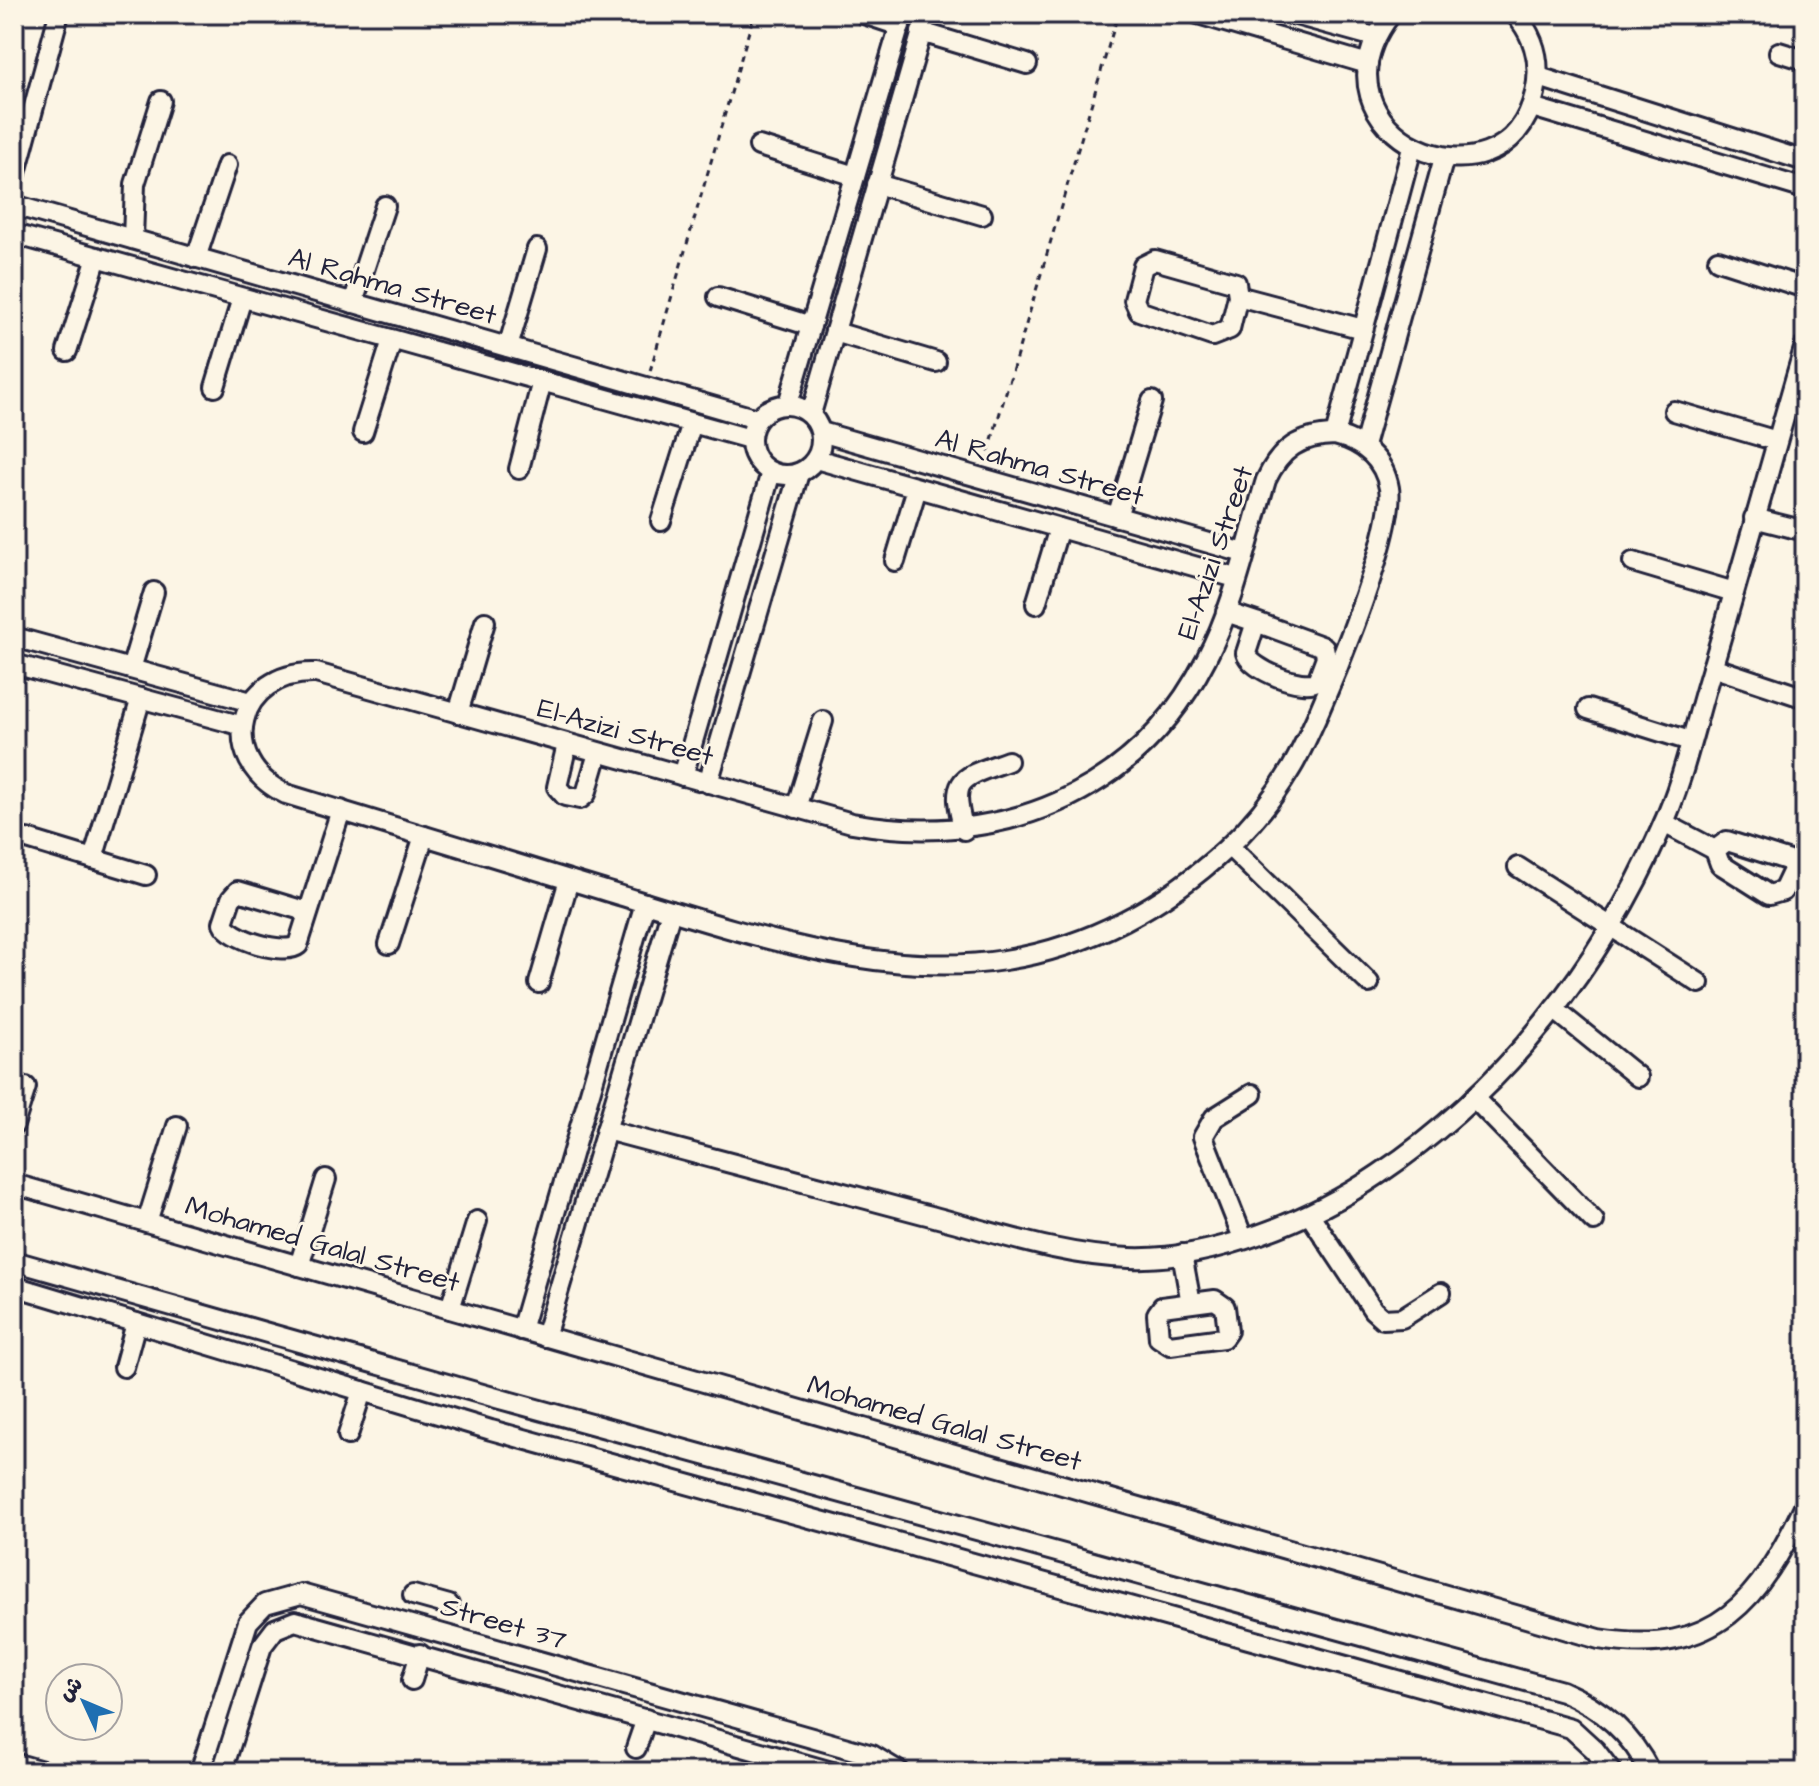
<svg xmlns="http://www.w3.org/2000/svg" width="1819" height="1786" viewBox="0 0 1819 1786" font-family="'Architects Daughter','Playpen Sans Arabic',sans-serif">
	<rect width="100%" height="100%" fill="#fcf5e5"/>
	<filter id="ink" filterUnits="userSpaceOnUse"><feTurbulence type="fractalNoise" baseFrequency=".0125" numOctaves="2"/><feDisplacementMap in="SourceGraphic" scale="16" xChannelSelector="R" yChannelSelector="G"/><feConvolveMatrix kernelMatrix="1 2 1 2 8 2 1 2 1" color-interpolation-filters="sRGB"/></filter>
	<g filter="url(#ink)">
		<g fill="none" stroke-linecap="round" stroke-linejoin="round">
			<defs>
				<g id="minor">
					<polyline points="864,14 900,26"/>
					<polyline points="1198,14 1368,64"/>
					<polyline points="1292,14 1375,37"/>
					<path d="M1391,14c-93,120 114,210 144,79 7,-30 0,-56 -20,-79"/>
					<polyline points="921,32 1027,64"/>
					<polyline points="1779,52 1805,60"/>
					<polyline points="1539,77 1805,161"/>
					<polyline points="1532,107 1805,189"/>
					<polyline points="759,146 855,176"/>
					<polyline points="14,180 59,14"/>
					<polyline points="877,184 982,215"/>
					<polyline points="14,205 757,419"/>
					<polyline points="14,234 750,439"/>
					<polyline points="133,239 135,184 161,101"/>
					<polyline points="196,258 227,165"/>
					<polygon points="1155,260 1236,283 1238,296 1230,329 1212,336 1139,311 1134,300 1143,266"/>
					<polyline points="1718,260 1805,288"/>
					<polyline points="1238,296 1363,329"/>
					<polyline points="718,297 811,326"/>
					<polyline points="353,303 385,206"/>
					<polyline points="835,332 936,362"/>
					<polyline points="508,347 537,249"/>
					<polyline points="67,351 97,257"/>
					<polyline points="215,387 242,298"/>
					<polyline points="788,404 903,14"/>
					<circle cx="786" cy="440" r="35"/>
					<polyline points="1674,411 1777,441"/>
					<polyline points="811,414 927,14"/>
					<polyline points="363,432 392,340"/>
					<polyline points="821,432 1244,553"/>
					<path d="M1335,435c28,7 49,24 54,53 8,45 -71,235 -97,279 -17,29 -40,58 -65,81 -61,57 -138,99 -222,112 -132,21 -279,-33 -406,-71 -104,-32 -208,-64 -313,-95 -72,-34 -49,-124 30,-121l536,150c147,26 284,-27 354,-164 29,-55 42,-120 60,-179 15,-32 34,-44 69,-45z"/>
					<polyline points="1335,435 1412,148"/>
					<polyline points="1364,446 1444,158"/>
					<polyline points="816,459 1236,578"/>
					<polyline points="519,469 542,381"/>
					<polyline points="1117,517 1152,401"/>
					<polyline points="1754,518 1805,531"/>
					<polyline points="661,521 692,423"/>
					<polyline points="895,561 917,488"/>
					<polyline points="1633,562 1734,592"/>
					<polyline points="1036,604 1059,528"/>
					<path d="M1226,612l30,10 -10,31c4,17 57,37 71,28l9,-24 -2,-10 -68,-25"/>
					<polyline points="14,637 251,702"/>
					<polyline points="14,664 243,726"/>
					<polyline points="1712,667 1805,698"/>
					<polyline points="131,669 154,592"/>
					<polyline points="1588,709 1690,741"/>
					<polyline points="458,713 485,622"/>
					<polyline points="567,744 557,787 565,796 580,799 586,794 598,753"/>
					<polyline points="683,776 771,472"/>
					<polyline points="708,783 799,473"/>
					<polyline points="796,808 823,721"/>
					<polyline points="1664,823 1715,850"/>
					<path d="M964,830c-15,-53 -3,-52 44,-69"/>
					<polyline points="27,839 146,875"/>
					<polygon points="1727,841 1790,861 1793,870 1783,891 1769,895 1720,864 1715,850"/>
					<polyline points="1229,846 1369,983"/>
					<polyline points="93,859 141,698"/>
					<polyline points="1518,867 1699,983"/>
					<path d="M308,912l-70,-21 -7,8 -8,24c6,16 62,33 75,22l43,-135"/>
					<polyline points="389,944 424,836"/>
					<polyline points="539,983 569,880"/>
					<polyline points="1554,1009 1638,1077"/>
					<polyline points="1474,1098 1594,1221"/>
					<polyline points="14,1125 26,1087"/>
					<path d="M606,1130c105,28 211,56 317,84 67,17 137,42 207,44 82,3 183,-39 249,-84 125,-84 222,-208 282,-345 21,-45 32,-96 46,-144 34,-113 65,-227 98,-340"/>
					<path d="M14,1184l1585,455c117,19 161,-39 206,-135"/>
					<polyline points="1310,1215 1373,1310 1383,1319 1402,1318 1441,1293"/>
					<polyline points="147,1222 177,1126"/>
					<polyline points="1243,1238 1203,1137 1214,1118 1252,1094"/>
					<polyline points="1182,1254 1191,1303"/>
					<path d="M14,1261l486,138 1062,292c40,17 69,42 88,81"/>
					<polyline points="299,1266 326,1179"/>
					<polyline points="14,1286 491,1430 1571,1728 1595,1750 1612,1772"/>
					<polygon points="1215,1300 1225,1307 1228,1331 1223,1338 1170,1345 1159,1338 1157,1314 1162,1307"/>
					<polyline points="450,1309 477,1221"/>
					<polyline points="521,1330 645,903"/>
					<polyline points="545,1337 671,911"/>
					<polyline points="124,1367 136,1323"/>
					<polyline points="348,1435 362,1391"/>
					<polyline points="413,1595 449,1605"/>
					<polyline points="412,1680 420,1654"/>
					<polyline points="636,1748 646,1719"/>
					<polyline points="14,1763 46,1772"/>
					<polyline points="200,1772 248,1622 265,1604 301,1594 872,1755 900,1772"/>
					<polyline points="222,1772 262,1646 275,1629 295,1621 832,1772"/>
				</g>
			</defs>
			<use href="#minor" stroke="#22223b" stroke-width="24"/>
			<g stroke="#22223b" stroke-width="3" stroke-dasharray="6 6" stroke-linecap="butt">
				<polyline points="650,371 754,14"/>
				<polyline points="985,463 1118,14"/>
			</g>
			<use href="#minor" stroke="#fcf5e5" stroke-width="18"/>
		</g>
	</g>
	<g text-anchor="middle" stroke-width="6" stroke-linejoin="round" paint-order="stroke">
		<g font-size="28" fill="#22223b" stroke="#fcf5e5">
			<text transform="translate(393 285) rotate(16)" y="10">Al Rahma Street</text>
			<text transform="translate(1040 466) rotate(16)" y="10">Al Rahma Street</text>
			<text transform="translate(1214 552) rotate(-71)" y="10">El-Azizi Street</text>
			<text transform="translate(626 731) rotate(16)" y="10">El-Azizi Street</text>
			<text transform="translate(323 1243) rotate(16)" y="10">Mohamed Galal Street</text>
			<text transform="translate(945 1422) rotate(16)" y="10">Mohamed Galal Street</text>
			<text transform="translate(504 1622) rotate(16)" y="10">Street 37</text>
		</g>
	</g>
	<rect width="1819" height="1786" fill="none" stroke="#fcf5e5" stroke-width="48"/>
	<rect x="24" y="24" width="1771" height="1738" fill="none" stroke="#22223b" stroke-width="3" filter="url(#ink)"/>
	<g transform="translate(84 1702) rotate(314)"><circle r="38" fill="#fcf5e5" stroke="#a5a1a1" stroke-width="2"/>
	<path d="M0-6L14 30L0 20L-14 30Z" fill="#1f6fb2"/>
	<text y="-12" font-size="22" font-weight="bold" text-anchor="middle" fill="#22223b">ش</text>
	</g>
</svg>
